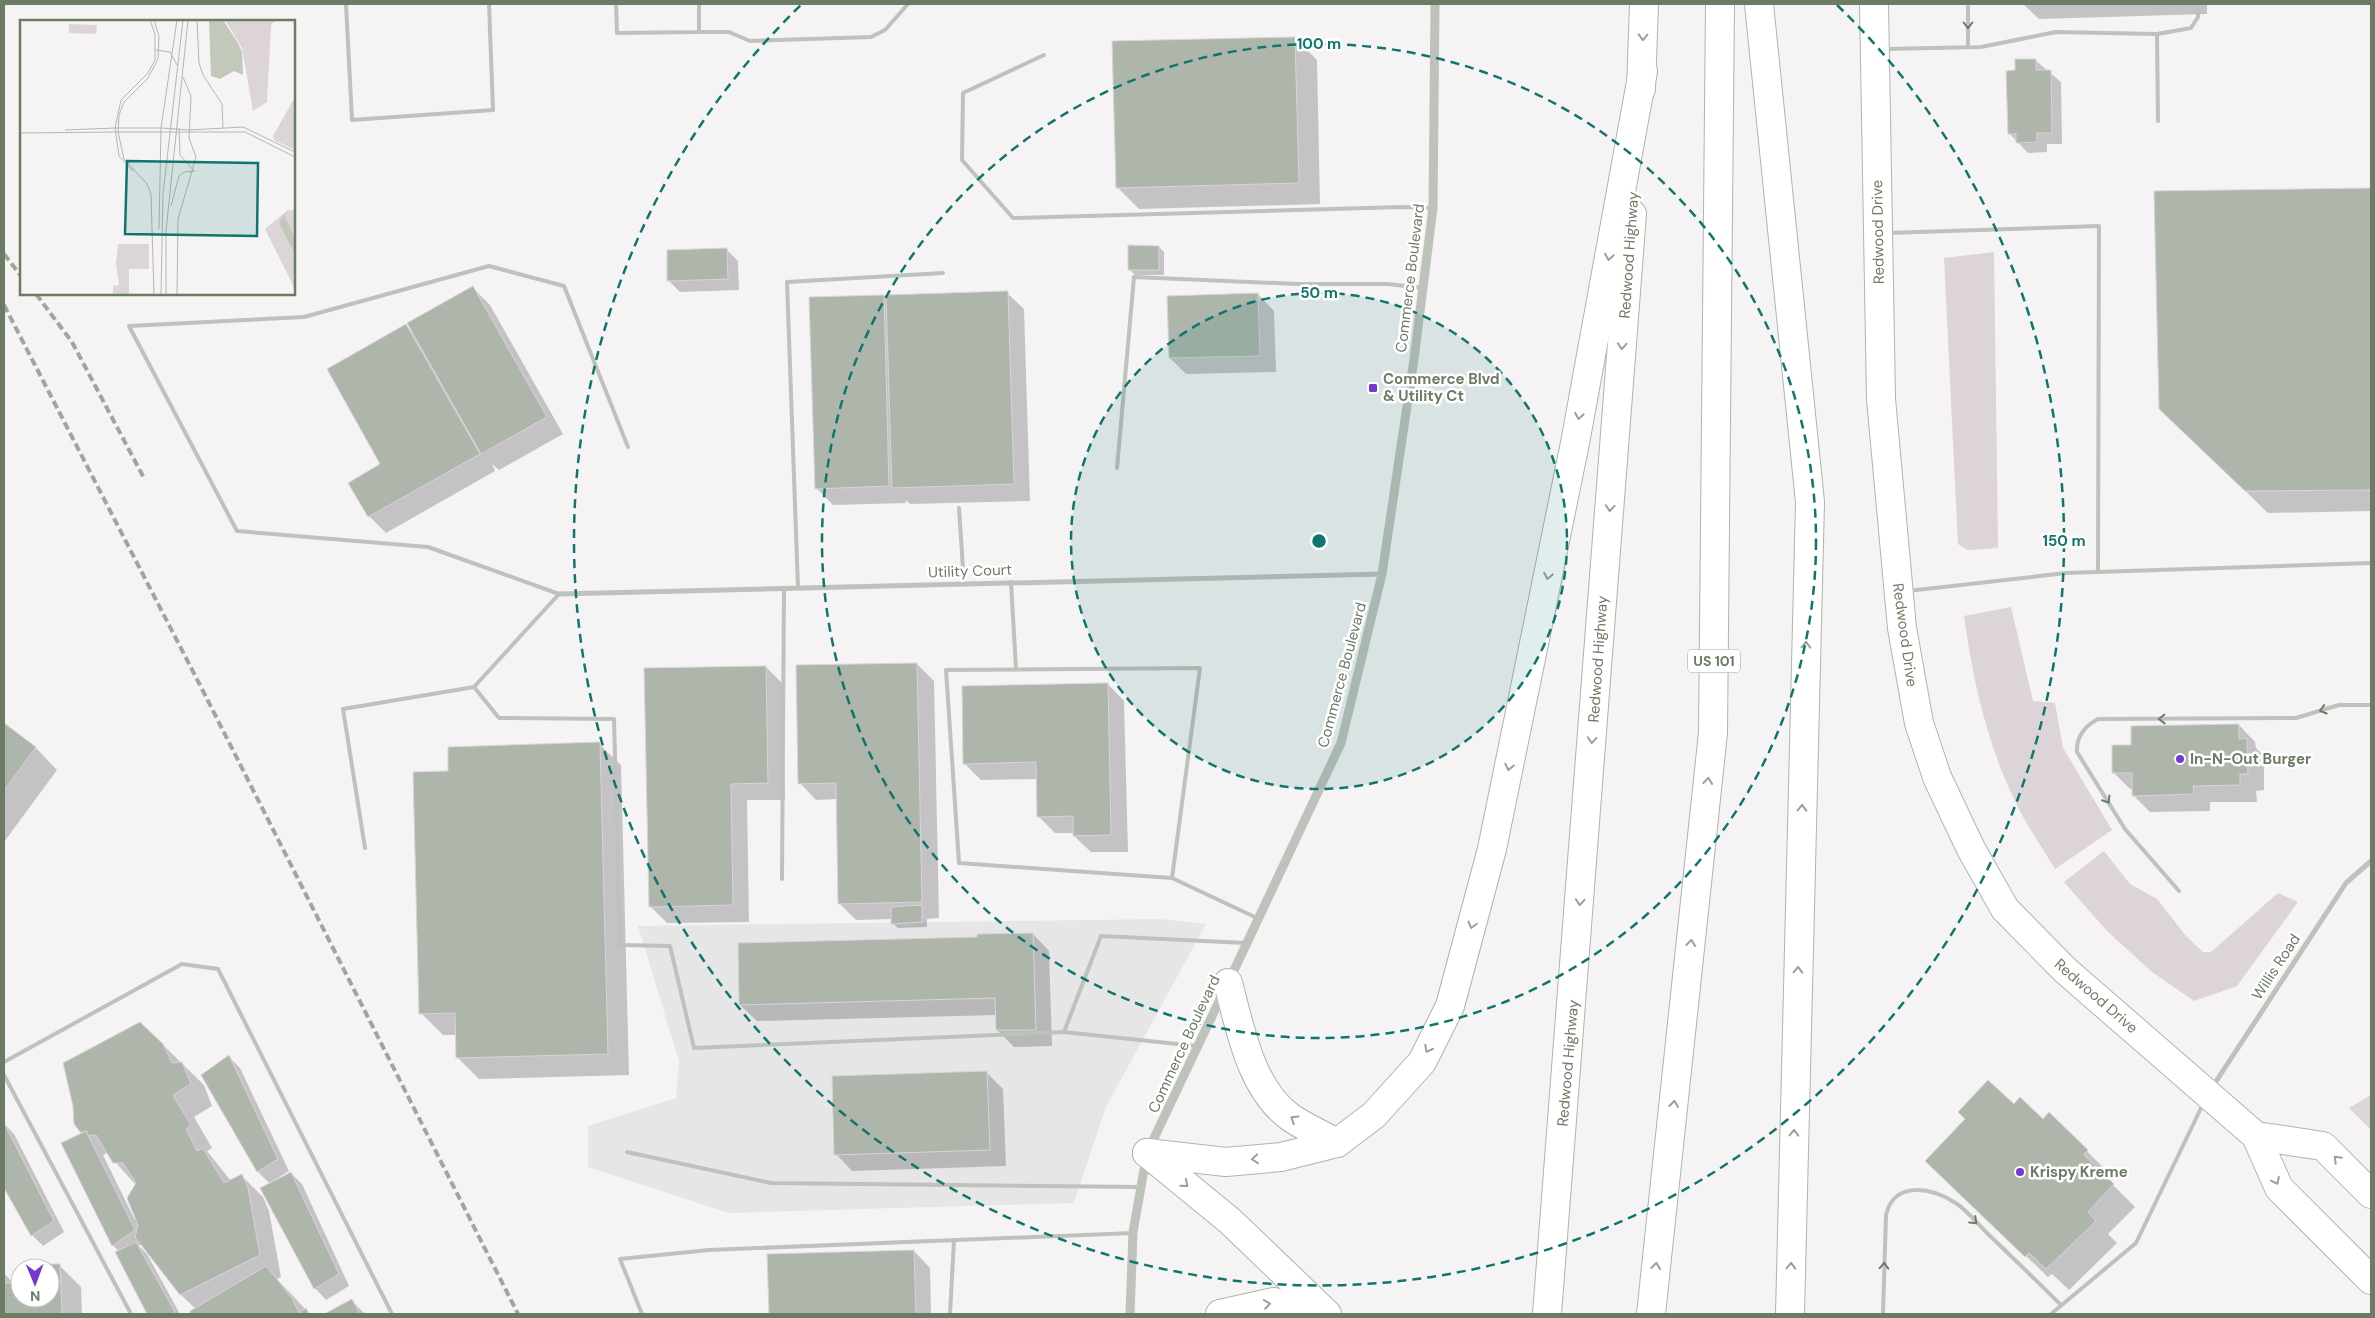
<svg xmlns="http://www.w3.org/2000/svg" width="2375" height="1318" viewBox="0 0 2375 1318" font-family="'DM Sans',sans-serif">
	<rect width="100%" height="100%" fill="#f6f3f5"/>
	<polygon fill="#e6e6e6" points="1160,919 1206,924 1106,1107 1074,1203 729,1213 588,1167 588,1126 676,1098 679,1061 638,926"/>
	<g fill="#dcd4d6">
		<polygon points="1994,252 1998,548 1968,550 1958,544 1944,258"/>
		<path d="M2011,607l22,94 22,2 8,45 49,82 -57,39c-13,-22 -28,-43 -39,-66 -29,-59 -43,-122 -52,-187z"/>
		<polygon points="2104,851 2130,884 2157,899 2187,937 2203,952 2211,952 2278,893 2298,902 2237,986 2194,1001 2152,972 2107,931 2064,882"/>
		<polygon points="2371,1095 2371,1130 2349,1108"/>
	</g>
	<g fill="#0003" fill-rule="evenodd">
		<polygon points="2023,4 2207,4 2207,14 2039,19"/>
		<polygon points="1295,38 1317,60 1320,204 1139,209 1117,187"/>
		<polygon points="2035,60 2061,82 2062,144 2047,144 2047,152 2028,153 2009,133 2016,72"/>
		<polygon points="2371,189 2371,511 2268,513 2183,431 2156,193"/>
		<polygon points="1159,247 1164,252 1164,275 1135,275 1130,270"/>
		<polygon points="727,250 738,261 739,290 680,292 668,280"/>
		<polygon points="473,288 490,305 563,434 499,470 492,464 495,471 386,533 369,516 382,465 406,326 414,334"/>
		<polygon points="1007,293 1024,309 1030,501 910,504 906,500 906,503 833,505 816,488 883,296 888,301"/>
		<polygon points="1258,294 1274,311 1276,372 1186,374 1170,358"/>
		<polygon points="917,664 934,681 939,918 927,919 927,927 898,928 892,923 892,919 856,920 839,903 837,799 816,800 800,783"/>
		<polygon points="766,667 783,684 785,800 747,800 749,922 667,923 650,906"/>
		<polygon points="1108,684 1124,701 1128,852 1091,852 1074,836 1074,833 1055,833 1038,816 1037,779 981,780 964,763"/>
		<polygon points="4,725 36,748 57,770 4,842"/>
		<polygon points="2239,725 2255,742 2256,748 2264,756 2264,790 2256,791 2257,802 2210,802 2210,811 2150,812 2133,795 2133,789 2130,789 2114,773 2132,746"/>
		<polygon points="599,744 621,765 629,1075 479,1079 457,1057 456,1035 443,1035 421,1013 450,772"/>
		<polygon points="1033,934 1049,951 1052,1046 1014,1047 997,1030 997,1015 757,1021 740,1005"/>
		<path d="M163,1045l41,40 8,21 -18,11 18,31 -5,3 24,30 10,-6 22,22 6,14 12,66 -4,2 33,35h-119l5,-5 -15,-14 -39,-51 -3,2 8,8 33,60h-31l-32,-61 2,-1 -6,-7 -30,-112 -8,-10zM107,1153l29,32 1,34 -2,1 -32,-65z"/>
		<polygon points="229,1057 240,1068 289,1171 271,1182 272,1183 291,1173 302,1184 349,1286 326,1300 315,1288 270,1184 258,1172 203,1075"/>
		<polygon points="986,1072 1003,1089 1006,1166 852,1171 836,1154"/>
		<polygon points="2014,1106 2043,1121 2049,1114 2109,1173 2105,1177 2135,1207 2108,1234 2117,1243 2069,1290 2052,1274 2048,1277 1948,1182"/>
		<polygon points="4,1124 14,1134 64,1232 43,1246 32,1235 4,1186"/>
		<polygon points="914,1251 930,1268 931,1314 770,1314 769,1255"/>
		<polygon points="59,1265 81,1287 82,1314 4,1314 4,1273 14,1284 20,1284 20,1298 50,1298 50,1268 35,1268 34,1266"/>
		<polygon points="352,1301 365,1314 328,1314 327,1313"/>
	</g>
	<g fill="#aeb5aa" stroke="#d7d5d7">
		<polygon points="1295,37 1299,183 1116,188 1112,41"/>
		<polygon points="2015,59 2036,59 2036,70 2051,70 2052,133 2037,133 2037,142 2016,143 2016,134 2008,134 2006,71 2015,70"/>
		<polygon points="2371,188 2371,490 2245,491 2159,409 2154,191"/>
		<polygon points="1128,245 1159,246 1159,270 1128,270"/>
		<polygon points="727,248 728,279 667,281 667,250"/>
		<polygon points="473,286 547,417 481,454 407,323"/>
		<polygon points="1008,291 1014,484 892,488 886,295"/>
		<polygon points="1258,293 1260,356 1169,358 1167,296"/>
		<polygon points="884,295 889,486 815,489 809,297"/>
		<polygon points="406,324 480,454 368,517 348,483 380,464 327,369"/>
		<polygon points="917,663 922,902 838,904 836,783 798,784 796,665"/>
		<polygon points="766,666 768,783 731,784 733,905 649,907 644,668"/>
		<polygon points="1108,683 1111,835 1073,836 1073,816 1037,817 1036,762 963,764 962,686"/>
		<polygon points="4,723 36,747 4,791"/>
		<polygon points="2239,724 2239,739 2247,738 2248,774 2240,774 2240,785 2193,786 2194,794 2132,796 2132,773 2112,773 2112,745 2131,745 2131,726"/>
		<polygon points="600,742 608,1054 456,1058 455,1013 419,1014 413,772 448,771 448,747"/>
		<polygon points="922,905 922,922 891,924 891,907"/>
		<polygon points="1033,933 1036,1030 996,1030 995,998 739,1005 738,943 977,937 977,934"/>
		<polygon points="140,1022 163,1044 172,1063 182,1062 191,1084 173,1095 191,1125 186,1129 197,1151 203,1148 224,1183 242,1174 248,1188 260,1255 180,1295 135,1237 138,1225 127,1198 136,1183 123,1163 113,1163 96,1135 89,1136 86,1131 81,1133 74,1124 73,1106 63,1063"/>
		<polygon points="229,1055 278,1159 257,1172 201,1075"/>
		<polygon points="987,1071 990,1150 834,1155 832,1076"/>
		<polygon points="1988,1080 2014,1104 2020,1097 2043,1119 2049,1112 2088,1150 2084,1155 2114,1184 2088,1212 2096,1221 2046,1269 2029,1253 2025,1257 1925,1161 1965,1119 1958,1112"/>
		<polygon points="4,1123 54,1221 31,1236 4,1188"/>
		<polygon points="86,1131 135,1230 112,1246 61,1143"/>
		<polygon points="291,1172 339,1274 314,1289 260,1188"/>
		<polygon points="136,1242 176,1314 147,1314 115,1252"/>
		<polygon points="914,1250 916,1314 769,1314 767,1254"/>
		<polygon points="33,1264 60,1264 62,1314 4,1314 4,1283 20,1282 20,1298 50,1298 50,1268 33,1268"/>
		<polygon points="266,1266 292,1298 299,1313 306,1308 309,1314 190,1314 190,1311"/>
		<polygon points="352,1299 360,1314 326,1314 326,1313"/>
	</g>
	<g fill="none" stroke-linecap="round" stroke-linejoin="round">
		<defs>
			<g id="primary">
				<polyline points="1874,4 1881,399 1902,628 1919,723 1937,777 1971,849 2005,909 2065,970 2256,1136 2279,1188 2371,1280"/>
				<polyline points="2256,1136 2323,1146 2371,1194"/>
			</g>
			<g id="motorway">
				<polyline points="1759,4 1810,502 1790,1314"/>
				<polyline points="1641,89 1644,4"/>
				<path d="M1228,983c12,44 22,105 62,134 14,10 31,17 47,26"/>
				<polyline points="1147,1153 1226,1162 1281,1157 1337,1143 1374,1115 1422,1062 1450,1006 1492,849 1575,443 1643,71"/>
				<polyline points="1147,1153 1230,1221 1327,1314"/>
				<polyline points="1220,1314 1274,1302 1315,1314"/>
				<polyline points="1547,1314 1632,214"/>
				<polyline points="1651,1314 1713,733 1720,4"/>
			</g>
		</defs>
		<use href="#primary" stroke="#b0b5ad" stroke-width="30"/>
		<use href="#motorway" stroke="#afb4ad" stroke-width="30"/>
		<g stroke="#bdc2bb" stroke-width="4">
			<polyline points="346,4 352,120 493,110 489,4"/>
			<polyline points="616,4 617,33 699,32 699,4"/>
			<polyline points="699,32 729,32 750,41 871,37 885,30 908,4"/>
			<polyline points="2157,34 2191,28 2198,17 2198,4"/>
			<polyline points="1968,47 1968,4"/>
			<polyline points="1885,49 1981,47 2056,32 2157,34 2158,121"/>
			<polyline points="1044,55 963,93 962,160 1013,218 1402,207 1433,208"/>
			<polyline points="1887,233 2099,226 2098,572"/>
			<polyline points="628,447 564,286 489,266 304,317 129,326 237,531 428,547 559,594 474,687 499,718 614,719 620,945 670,946 694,1048 1064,1032 1196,1046"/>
			<polyline points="1117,468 1134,277 1298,284 1388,284 1423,288"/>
			<polyline points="959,508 964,584"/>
			<polyline points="1011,582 1016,669"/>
			<polyline points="798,588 787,282 943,273"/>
			<polyline points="1908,591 2066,573 2371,563"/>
			<polyline points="365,848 343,709 474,687"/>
			<polyline points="1172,878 959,863 946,670 1200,668 1172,878 1257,918"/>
			<polyline points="782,879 784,588"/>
			<path d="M2179,891l-54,-62 -48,-77c-1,-16 8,-26 21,-33l198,-1 43,-13h32"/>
			<polyline points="1064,1032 1101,936 1246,943"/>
			<polyline points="4,1062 182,964 218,969 392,1314"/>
			<polyline points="4,1075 131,1314"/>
			<polyline points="627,1152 771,1183 1141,1187"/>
			<polyline points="642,1314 620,1259 709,1250 1133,1233"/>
			<polyline points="950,1314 954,1240"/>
			<path d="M1883,1314l3,-99c8,-34 44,-28 68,-13 12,7 23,21 33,31 25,24 50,48 74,72"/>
			<polyline points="2051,1314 2136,1243 2203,1104"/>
		</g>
		<g stroke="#bdc2bb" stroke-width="5">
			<polyline points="559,594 1382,574"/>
			<polyline points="2213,1086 2346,883 2371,861"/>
		</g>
		<g stroke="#bdc2bb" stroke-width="9">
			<polyline points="1229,981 1341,743 1382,574 1414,359 1433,208 1435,4"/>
			<polyline points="1130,1314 1133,1232 1147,1153 1223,993"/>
		</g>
		<use href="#primary" stroke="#fff" stroke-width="28"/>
		<use href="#motorway" stroke="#fff" stroke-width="28"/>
		<g stroke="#9fa79b" stroke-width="4" stroke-dasharray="8 4" stroke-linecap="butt">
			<polyline points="4,254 21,276"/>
			<polyline points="36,294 72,342 145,480"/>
			<polyline points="4,305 202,689 518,1314"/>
		</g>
	</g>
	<defs><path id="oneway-chevron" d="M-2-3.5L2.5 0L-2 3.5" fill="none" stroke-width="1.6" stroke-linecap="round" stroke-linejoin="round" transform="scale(1.25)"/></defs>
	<g stroke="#6c7b64">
		<use href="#oneway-chevron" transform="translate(1968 25) rotate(90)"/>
		<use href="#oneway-chevron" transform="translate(2323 710) rotate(164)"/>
		<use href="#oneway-chevron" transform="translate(2162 719) rotate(179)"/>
		<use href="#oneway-chevron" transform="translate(2107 800) rotate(58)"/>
		<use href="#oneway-chevron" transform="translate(1974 1221) rotate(44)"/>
		<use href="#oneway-chevron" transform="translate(1884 1266) rotate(-88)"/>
	</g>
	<g stroke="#98a392">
		<use href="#oneway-chevron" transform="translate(1643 37) rotate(91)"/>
		<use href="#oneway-chevron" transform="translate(1609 257) rotate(100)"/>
		<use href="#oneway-chevron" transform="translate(1622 346) rotate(94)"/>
		<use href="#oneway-chevron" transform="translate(1579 416) rotate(100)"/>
		<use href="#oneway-chevron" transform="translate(1610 508) rotate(94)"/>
		<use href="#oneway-chevron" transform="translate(1548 576) rotate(101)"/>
		<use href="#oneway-chevron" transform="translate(1806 645) rotate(-89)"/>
		<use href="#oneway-chevron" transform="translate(1592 740) rotate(94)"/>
		<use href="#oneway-chevron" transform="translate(1509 767) rotate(102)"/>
		<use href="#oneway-chevron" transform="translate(1708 781) rotate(-84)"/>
		<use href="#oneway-chevron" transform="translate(1802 808) rotate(-89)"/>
		<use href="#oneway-chevron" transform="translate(1580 902) rotate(94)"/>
		<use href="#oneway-chevron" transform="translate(1472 925) rotate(105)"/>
		<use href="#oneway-chevron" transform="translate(1691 943) rotate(-84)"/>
		<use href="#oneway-chevron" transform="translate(1798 970) rotate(-89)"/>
		<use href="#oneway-chevron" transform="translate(1428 1049) rotate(117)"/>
		<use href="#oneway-chevron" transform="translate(1674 1104) rotate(-84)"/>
		<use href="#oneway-chevron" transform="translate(1294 1119) rotate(-148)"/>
		<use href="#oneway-chevron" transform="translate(1794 1133) rotate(-89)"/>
		<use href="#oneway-chevron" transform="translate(1255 1159) rotate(175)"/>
		<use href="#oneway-chevron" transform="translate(2337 1159) rotate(-135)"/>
		<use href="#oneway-chevron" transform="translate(2276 1181) rotate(65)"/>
		<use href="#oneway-chevron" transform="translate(1185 1184) rotate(39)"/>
		<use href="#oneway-chevron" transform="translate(1656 1266) rotate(-84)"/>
		<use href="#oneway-chevron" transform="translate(1791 1266) rotate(-89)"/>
		<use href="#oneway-chevron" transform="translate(1267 1304) rotate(-8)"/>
	</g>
	<circle cx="1319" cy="541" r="248" fill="#0f766e" fill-opacity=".12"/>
	<g fill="none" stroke="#0f766e" stroke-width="2.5" stroke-dasharray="9 6">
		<circle cx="1319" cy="541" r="248"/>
		<circle cx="1319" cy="541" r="497"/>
		<path d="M1837 5A745 745 0 1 1 801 5"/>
	</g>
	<g fill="#7638d0" stroke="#fff" stroke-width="2">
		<rect x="1368" y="383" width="10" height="10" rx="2.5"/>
		<circle cx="2180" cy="759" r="5"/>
		<circle cx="2020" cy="1172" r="5"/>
	</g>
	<g text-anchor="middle" stroke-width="5" stroke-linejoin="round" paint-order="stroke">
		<rect fill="#fff" stroke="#98a392" stroke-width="1" x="1688" y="649.5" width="52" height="23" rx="4"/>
		<g font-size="14" font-weight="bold" fill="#6c7b64">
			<text x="1714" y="666">US 101</text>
		</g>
		<g font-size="15" fill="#6c7b64" stroke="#fff">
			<text transform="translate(1878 232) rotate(-91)" y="5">Redwood Drive</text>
			<text transform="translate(1629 255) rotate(-86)" y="5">Redwood Highway</text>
			<text transform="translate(1410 278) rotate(-83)" y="5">Commerce Boulevard</text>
			<text transform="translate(970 571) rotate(-2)" y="5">Utility Court</text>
			<text transform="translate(1905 635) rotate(82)" y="5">Redwood Drive</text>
			<text transform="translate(1598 659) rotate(-86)" y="5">Redwood Highway</text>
			<text transform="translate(1342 675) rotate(-75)" y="5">Commerce Boulevard</text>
			<text transform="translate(2276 967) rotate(-57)" y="5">Willis Road</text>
			<text transform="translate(2096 996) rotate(41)" y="5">Redwood Drive</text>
			<text transform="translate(1184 1044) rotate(-65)" y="5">Commerce Boulevard</text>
			<text transform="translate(1568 1063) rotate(-85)" y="5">Redwood Highway</text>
		</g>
		<g font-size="15" font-weight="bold" fill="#6c7b64" stroke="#fff" text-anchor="start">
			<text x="1383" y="384">Commerce Blvd<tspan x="1383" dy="17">&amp; Utility Ct</tspan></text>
			<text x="2190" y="764">In-N-Out Burger</text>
			<text x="2030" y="1177">Krispy Kreme</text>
		</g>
	</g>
	<g transform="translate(20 20)">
		<rect width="275" height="275" fill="#f6f3f5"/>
		<path d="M205,0h70h-19l-5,5 -4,77 -14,9 -11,-63zM49,4l28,1 -1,9 -27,-1zM275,77v53l-21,-10 -1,-4zM268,190h7v79l-30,-60zM98,224h31v25h-20v25h-16v-8l6,-1 -3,-22z" fill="#dcd4d6"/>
		<path d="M189,0h14l15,23 4,9 1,23 -9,-4 -14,8 -9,-3zM264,194l11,25v15l-16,-31z" fill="#c2c8ba"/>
		<path fill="none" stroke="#b3b8ae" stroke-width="1" d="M177,0l2,43 4,12 19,29 1,24M136,30l14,2 7,13M141,108l28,2 54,-3 52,25M159,108l1,27 14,16M45,110l50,-2 6,-28 27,-27 7,-13v-26l-5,-14M140,112h85l50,25M0,113l98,-1 1,-17 5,-13 24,-24 10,-19 1,-23 -5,-16M113,151l-14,-15 -4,-28h46M151,186l8,-30 5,-4 11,-1M139,209l2,-101 16,-108M134,275l-3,-101 -4,-10 -23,-25 -6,-27h42M141,275l2,-101 20,-174M146,275v-64l22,-211M157,275l1,-76 18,-62 -7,-19 2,-42 -8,-19"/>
		<path fill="#0f766e" fill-opacity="0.15" stroke="#0f766e" stroke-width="2.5" d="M107,141l131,2 -1,73 -132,-2z"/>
		<rect width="275" height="275" fill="none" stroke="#6c7b64" stroke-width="2.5"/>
	</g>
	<circle cx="1319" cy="541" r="8" fill="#0f766e" stroke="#fff" stroke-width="2.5"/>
	<g font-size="15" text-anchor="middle" font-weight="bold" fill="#0f766e" stroke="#fff" stroke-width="5" stroke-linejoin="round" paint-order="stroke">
		<text x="1319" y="49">100 m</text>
		<text x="1319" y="298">50 m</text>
		<text x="2064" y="546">150 m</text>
	</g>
	<rect width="2375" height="1318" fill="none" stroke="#6c7b64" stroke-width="10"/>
	<g transform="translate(35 1283) rotate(179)"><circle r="24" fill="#ffffff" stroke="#c4cac1"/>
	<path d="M0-4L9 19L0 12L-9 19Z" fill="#7638d0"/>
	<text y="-8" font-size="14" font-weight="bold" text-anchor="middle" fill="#6c7b64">N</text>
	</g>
</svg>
